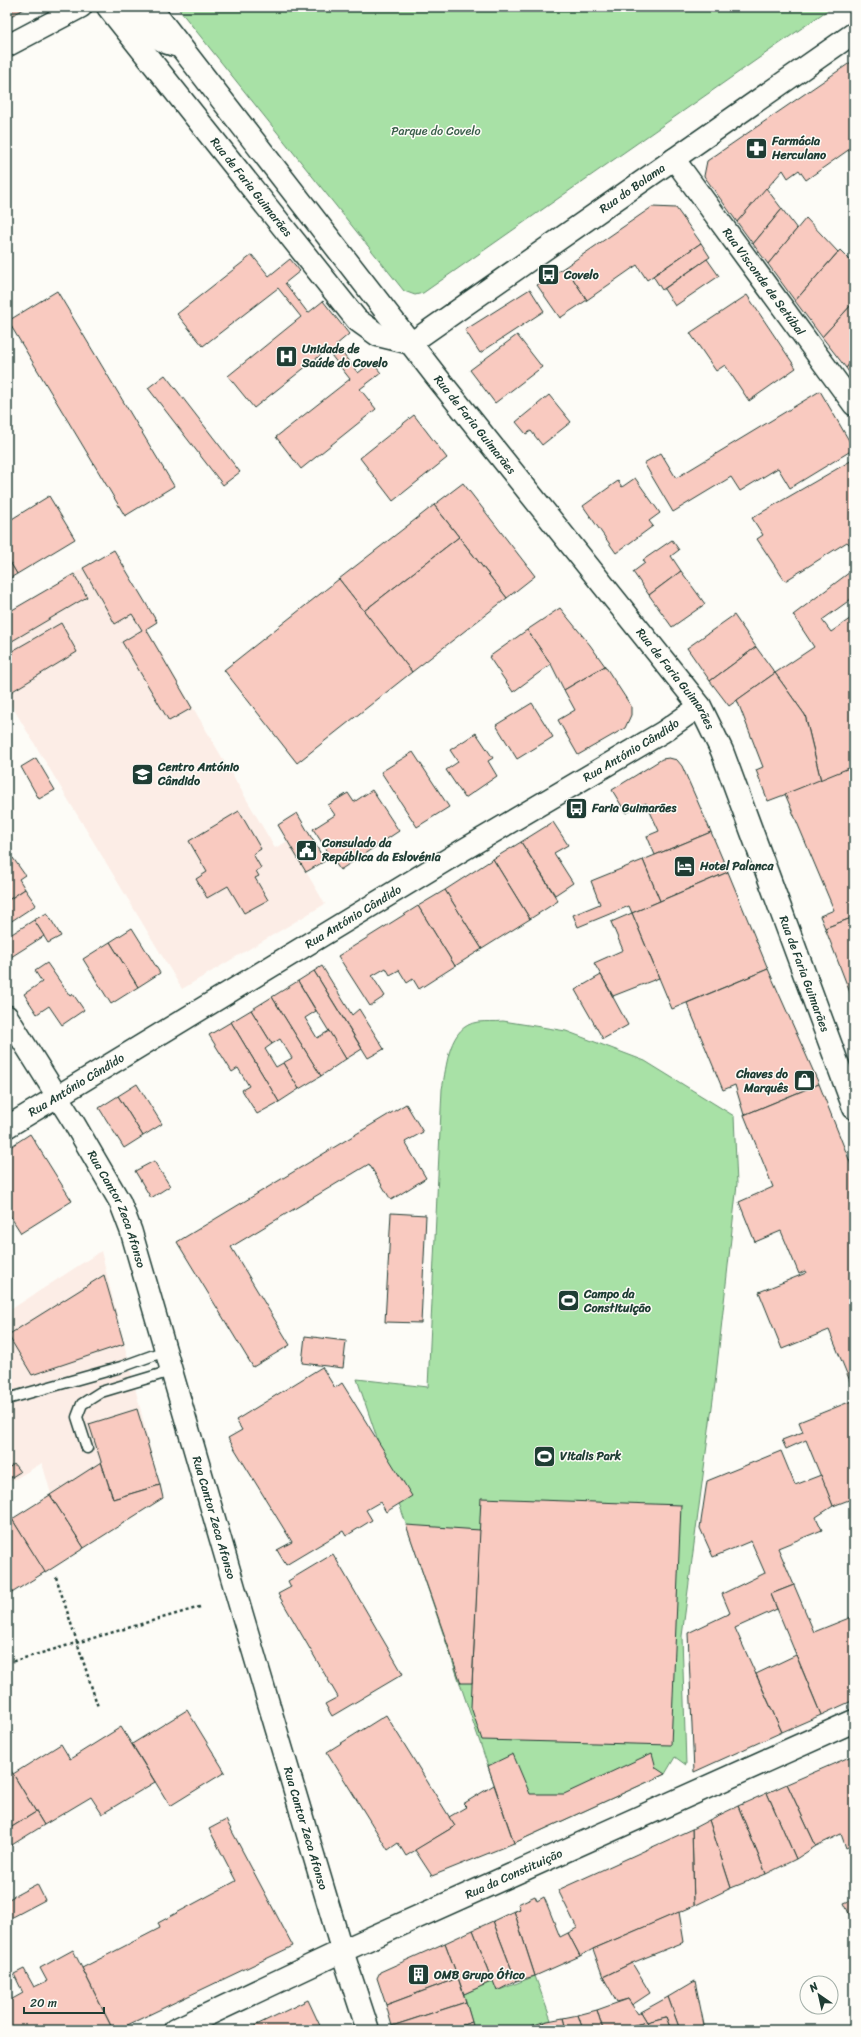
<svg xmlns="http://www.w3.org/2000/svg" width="861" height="2037" viewBox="0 0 861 2037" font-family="Sriracha,sans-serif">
	<rect width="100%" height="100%" fill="#fdfcf7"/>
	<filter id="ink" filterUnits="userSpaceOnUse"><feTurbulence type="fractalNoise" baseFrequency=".025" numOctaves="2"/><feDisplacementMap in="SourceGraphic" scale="8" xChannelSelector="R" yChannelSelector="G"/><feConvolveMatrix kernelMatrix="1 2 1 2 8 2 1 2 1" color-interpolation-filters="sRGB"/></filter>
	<g filter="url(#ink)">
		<g fill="#fcede6">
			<polygon points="114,550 157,622 147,629 275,848 288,841 325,904 182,989 7,698 7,613"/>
			<polygon points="101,1251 162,1496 83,1544 51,1494 42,1463 7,1484 7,1312"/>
		</g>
		<g fill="#a8e1a6" stroke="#648f6d">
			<polygon points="177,7 832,7 423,293 415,295 404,291"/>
			<path d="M503,1021l63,10 79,30 89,55 3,68 -22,200 -33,252 4,129 -11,-8 -10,17 -151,69 -157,-464 71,8 14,-298c5,-23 6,-63 36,-67 8,-1 17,0 25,-1z"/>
			<polygon points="535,1976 551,2020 518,2030 474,2030 464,1994 493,1981 497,1991"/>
		</g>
		<g fill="#f9cac0" stroke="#1f3d34">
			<polygon points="16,7 28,7 7,18 7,12"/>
			<polygon points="854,60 854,146 806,180 799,170 788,178 783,170 737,222 704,176 707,161"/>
			<polygon points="766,188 782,209 753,244 737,222"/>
			<polygon points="652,207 676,208 701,243 647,280 637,265 587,300 565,267"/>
			<polygon points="782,209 797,229 768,264 753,244"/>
			<polygon points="806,218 838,252 795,301 768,264"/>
			<polygon points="701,243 710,257 662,290 653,276"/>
			<polygon points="840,250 854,264 854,302 822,337 795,301"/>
			<polygon points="252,255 269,276 290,259 300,271 285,283 308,313 323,301 349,334 336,345 358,373 372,362 381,373 360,389 376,409 301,469 276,437 350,379 327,350 254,408 228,376 301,317 278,288 203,346 177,314"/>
			<polygon points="707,259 719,276 675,306 664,289"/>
			<polygon points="565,267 587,300 560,318 537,285"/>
			<polygon points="530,289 544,311 480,353 465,330"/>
			<polygon points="57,291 174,486 125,516 8,321"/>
			<polygon points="747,295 796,368 749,401 725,365 716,371 690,333"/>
			<polygon points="854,302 854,359 846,368 822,337"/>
			<polygon points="517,335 542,367 495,403 470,370"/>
			<polygon points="854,359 854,379 846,368"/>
			<polygon points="165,375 240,472 223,485 148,388"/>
			<polygon points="820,391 854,449 790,488 778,468 740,491 731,477 673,512 644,463 661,453 676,478"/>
			<polygon points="549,395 571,422 542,445 531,431 526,434 516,422"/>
			<polygon points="414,415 447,458 393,501 360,458"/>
			<polygon points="854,459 854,549 847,542 785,581 757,539 763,535 752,518"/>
			<polygon points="635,478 660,513 649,521 653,526 616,553 583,506 618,481 622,487"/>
			<polygon points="463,483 535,576 507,598 434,505"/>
			<polygon points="49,496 75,539 17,574 7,557 7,522"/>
			<polygon points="434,505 459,537 364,611 339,579"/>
			<polygon points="459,537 507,598 412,672 364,611"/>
			<polygon points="672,540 679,550 671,556 681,571 649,595 633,572 645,563 643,560"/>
			<polygon points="114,550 157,622 146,629 192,708 169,721 122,642 142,630 132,614 115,624 83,568"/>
			<polygon points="7,557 17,574 7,580"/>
			<polygon points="854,569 854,597 822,620 831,632 854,616 854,766 821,781 805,715 775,673 814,647 793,615"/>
			<polygon points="681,571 705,604 672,627 649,595"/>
			<polygon points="74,574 87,597 7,644 7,613"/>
			<polygon points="339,579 412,672 297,763 224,670"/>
			<polygon points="560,608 590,645 605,666 564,690 551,664 527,630"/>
			<polygon points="734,615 756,647 710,681 687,648"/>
			<polygon points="61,623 77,652 11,692 7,685 7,654"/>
			<polygon points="527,630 551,664 513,692 489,657"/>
			<polygon points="756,647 775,673 729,706 710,681"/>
			<polygon points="605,666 631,706 631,715 625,728 578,755 558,720 575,710 564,690"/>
			<polygon points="775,673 805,715 821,781 768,801 756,770 763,767 737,700"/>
			<polygon points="532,703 553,737 517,759 496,725"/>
			<polygon points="476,733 493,758 488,761 497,776 465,798 446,770 458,762 450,750"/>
			<polygon points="413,752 449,807 417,827 381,772"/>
			<polygon points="36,758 55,790 39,799 21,767"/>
			<polygon points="669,758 677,760 682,766 711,832 655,855 647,836 659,831 646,803 626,813 612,790 662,759"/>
			<polygon points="854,766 854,917 825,928 820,916 834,910 785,794"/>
			<polygon points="372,790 399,831 340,870 313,829 335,815 328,805 348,793 354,802"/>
			<polygon points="239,811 261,849 253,854 261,868 256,871 259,876 255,878 268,900 244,913 228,886 207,898 196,879 207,872 189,841"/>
			<polygon points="297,813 325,861 306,872 278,825"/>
			<polygon points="553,822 568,845 554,853 573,883 555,895 521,842"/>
			<polygon points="711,832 728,872 660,901 643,860"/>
			<polygon points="521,842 558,901 530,919 493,859"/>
			<polygon points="13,858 25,875 19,879 25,889 7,901 7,862"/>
			<polygon points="493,859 530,919 482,949 445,890"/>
			<polygon points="643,860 660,901 632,913 629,906 578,927 573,915 600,904 591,881"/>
			<polygon points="728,872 768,969 672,1009 632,913"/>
			<polygon points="25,889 36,905 7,924 7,901"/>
			<polygon points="445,890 482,949 455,966 418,906"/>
			<polygon points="418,906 455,966 419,989 413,979 407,983 399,970 390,975 386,968 372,976 385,996 370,1006 338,956"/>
			<polygon points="47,913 61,936 48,943 34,920"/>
			<polygon points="632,913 659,978 613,996 594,963 623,950 611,922"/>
			<polygon points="854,917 854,1003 825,928"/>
			<polygon points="34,920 44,936 11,957 7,950 7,937"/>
			<polygon points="132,928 160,973 138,987 110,942"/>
			<polygon points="110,942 138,987 111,1004 83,959"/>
			<polygon points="47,963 70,996 73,994 84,1010 62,1025 49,1006 37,1014 24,994 42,982 35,971"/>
			<polygon points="322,966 352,1015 359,1009 384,1049 368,1058 314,971"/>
			<polygon points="768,969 819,1084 744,1115 735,1085 723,1090 687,1003"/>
			<polygon points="314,971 362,1049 346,1059 298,981"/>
			<polygon points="601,975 628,1025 603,1039 575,990"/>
			<polygon points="298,981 316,1011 305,1018 317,1038 329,1031 346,1059 321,1076 272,997"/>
			<polygon points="272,997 321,1076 299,1089 283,1063 292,1058 280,1039 272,1044 251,1010"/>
			<polygon points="251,1010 272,1044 265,1049 276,1067 283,1063 299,1089 279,1102 231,1022"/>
			<polygon points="231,1022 279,1102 257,1114 242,1090 249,1086 238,1068 232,1072 209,1035"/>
			<polygon points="137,1084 162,1124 143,1136 118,1096"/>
			<polygon points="819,1084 854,1172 854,1391 829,1330 782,1349 759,1292 806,1273 805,1271 799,1274 781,1231 755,1242 739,1202 773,1187 744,1115"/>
			<polygon points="118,1096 143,1136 124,1148 99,1108"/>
			<polygon points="406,1104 423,1132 405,1142 426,1178 391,1200 369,1164 231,1247 290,1345 253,1367 177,1242"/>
			<polygon points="30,1134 72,1201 21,1233 7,1211 7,1168 9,1166 7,1163 7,1149"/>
			<polygon points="154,1161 170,1186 151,1198 135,1171"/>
			<polygon points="391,1213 426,1215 421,1323 385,1322"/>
			<polygon points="104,1275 124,1344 32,1375 8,1335"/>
			<polygon points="305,1336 346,1341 343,1368 302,1363"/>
			<polygon points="322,1367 335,1388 342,1383 412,1496 386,1512 380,1502 366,1510 372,1520 346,1536 343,1531 286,1565 277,1550 292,1542 228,1438 242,1430 236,1420"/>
			<polygon points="854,1400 854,1498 833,1506 806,1440 786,1449 782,1440 803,1432 799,1422"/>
			<polygon points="137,1409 160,1485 113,1499 89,1424"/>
			<polygon points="781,1451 795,1485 821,1475 833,1506 816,1517 822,1530 778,1548 794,1585 771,1594 777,1609 735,1628 782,1732 694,1772 688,1633 730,1613 722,1594 765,1573 751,1541 713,1557 700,1528 707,1481"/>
			<polygon points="101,1462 113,1499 160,1485 163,1498 84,1548 50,1495"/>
			<polygon points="14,1464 20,1472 7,1480 7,1469"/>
			<polygon points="50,1495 84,1548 45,1573 12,1519"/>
			<polygon points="481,1498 681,1505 671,1745 482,1740 471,1707"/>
			<polygon points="12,1519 45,1572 7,1596 7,1522"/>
			<polygon points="406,1525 480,1530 472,1683 461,1683"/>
			<polygon points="333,1554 403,1674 332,1716 325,1704 338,1697 278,1594 291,1587 288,1581"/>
			<polygon points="794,1585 814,1632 854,1616 854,1700 821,1715 771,1594"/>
			<polygon points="796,1655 821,1715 782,1732 756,1674"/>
			<polygon points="187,1710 225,1772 170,1806 132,1744"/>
			<polygon points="386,1715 455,1826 406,1856 398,1843 388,1850 327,1752"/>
			<polygon points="121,1727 155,1782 102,1814 91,1797 44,1825 13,1774 61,1744 70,1759"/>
			<polygon points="652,1753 656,1768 665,1774 514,1843 488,1766 513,1754 530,1794 564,1794"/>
			<polygon points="854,1755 854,1844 846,1848 841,1834 816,1846 787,1784"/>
			<polygon points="7,1764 36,1812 7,1830"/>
			<polygon points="787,1784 816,1846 796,1859 767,1793"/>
			<polygon points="494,1785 514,1843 432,1876 415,1850 455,1826 449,1817 466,1807 463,1804"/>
			<polygon points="767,1793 796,1859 766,1874 738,1806"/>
			<polygon points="738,1806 766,1874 731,1888 709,1820"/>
			<polygon points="36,1812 44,1825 7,1848 7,1830"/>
			<polygon points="226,1820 293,1946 117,2030 113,2030 82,1968 160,1928 158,1923 236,1881 209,1829"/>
			<polygon points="709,1820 731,1888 694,1906 692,1829"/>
			<polygon points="692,1829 694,1906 593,1949 580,1956 568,1933 577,1928 558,1890"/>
			<polygon points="37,1884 45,1900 9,1919 7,1915 7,1900"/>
			<polygon points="535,1896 537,1901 544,1897 560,1937 568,1933 580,1956 535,1976 514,1911 520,1909 518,1904"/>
			<polygon points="854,1899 854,1924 844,1903"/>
			<polygon points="514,1911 535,1976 516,1981 493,1921"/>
			<polygon points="679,1912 684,1942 632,1963 603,1977 593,1949"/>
			<polygon points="493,1921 516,1981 497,1991 473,1930"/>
			<polygon points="473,1930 493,1981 464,1994 445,1943"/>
			<polygon points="445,1943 458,1978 386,2005 377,1978 380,1972"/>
			<polygon points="73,1950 113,2030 7,2030 7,2002 23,1993 14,1974 24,1969 34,1987 47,1981 40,1968"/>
			<polygon points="632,1963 650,1993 632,2005 628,1999 617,2002 603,1977"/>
			<polygon points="458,1978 466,2002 392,2026 386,2005"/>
			<polygon points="695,1981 705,2030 680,2030 668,1997"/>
			<polygon points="668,1997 680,2030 671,2030 666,2017 647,2022 641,2012"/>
			<polygon points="628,1999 638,2014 641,2012 647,2022 614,2030 603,2030 597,2010"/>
			<polygon points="308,2000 322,2030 246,2030"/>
			<polygon points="466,2002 472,2022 448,2030 394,2030 392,2026"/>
			<polygon points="597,2010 603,2030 583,2030 578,2015"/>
			<polygon points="578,2015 583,2030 566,2030 563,2018"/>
			<polygon points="666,2017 671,2030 650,2030 647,2022"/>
			<polygon points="563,2018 566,2030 547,2030 543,2022"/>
			<polygon points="472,2022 474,2030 448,2030"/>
			<polygon points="543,2022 547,2030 527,2030 526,2028"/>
			<polygon points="647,2022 650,2030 628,2030 627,2027"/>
		</g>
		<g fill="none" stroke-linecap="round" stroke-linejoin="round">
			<defs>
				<g id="service">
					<polyline points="7,1399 121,1367 165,1351"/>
					<polyline points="87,1448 77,1417 82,1404 101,1392 171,1371"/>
				</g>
				<g id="minor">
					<path d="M129,7c15,16 27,38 51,39"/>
					<polyline points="7,46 81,7"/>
					<path id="s1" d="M674,159l180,246"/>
					<path id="s2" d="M411,343l443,-310"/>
					<path id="s3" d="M7,1016l67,107 46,79 11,29 112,386 99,334"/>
					<path id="s4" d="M7,1127l456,-277 200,-118 37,-26"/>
				</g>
				<g id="secondary">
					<path id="s5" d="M108,7l249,313 21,15 33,8"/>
					<path id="s6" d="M150,7l286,369 264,330 22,45 132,357"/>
					<polyline points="342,1951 368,2030"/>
					<path id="s7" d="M175,2030l167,-79 512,-230"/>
				</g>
			</defs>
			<use href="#service" stroke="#1f3d34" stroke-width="13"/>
			<use href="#minor" stroke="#1f3d34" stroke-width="24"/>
			<use href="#secondary" stroke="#1f3d34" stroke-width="25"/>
			<g stroke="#1f3d34" stroke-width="2.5" stroke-dasharray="3 3" stroke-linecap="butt">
				<polyline points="56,1577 98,1707"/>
				<polyline points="7,1663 200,1607"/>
				<polyline points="7,1718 8,1720 7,1721"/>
			</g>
			<use href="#service" stroke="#fdfcf7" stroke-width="10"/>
			<use href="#minor" stroke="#fdfcf7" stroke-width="21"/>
			<use href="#secondary" stroke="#fdfcf7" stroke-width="22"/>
		</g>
	</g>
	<defs>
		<symbol id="pharmacy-square" viewBox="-11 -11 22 22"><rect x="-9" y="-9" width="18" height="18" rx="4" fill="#1f3d34" stroke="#fdfcf7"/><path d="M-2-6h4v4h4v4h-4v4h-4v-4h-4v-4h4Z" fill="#fff"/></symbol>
		<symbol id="bus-square" viewBox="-11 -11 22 22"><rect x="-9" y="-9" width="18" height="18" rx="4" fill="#1f3d34" stroke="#fdfcf7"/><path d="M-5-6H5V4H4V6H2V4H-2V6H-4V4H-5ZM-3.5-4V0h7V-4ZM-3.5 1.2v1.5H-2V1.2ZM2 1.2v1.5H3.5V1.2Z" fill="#fff"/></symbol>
		<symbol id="hospital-square" viewBox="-11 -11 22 22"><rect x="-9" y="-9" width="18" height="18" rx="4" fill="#1f3d34" stroke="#fdfcf7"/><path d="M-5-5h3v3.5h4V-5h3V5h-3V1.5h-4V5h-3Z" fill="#fff"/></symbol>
		<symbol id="school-square" viewBox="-11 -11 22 22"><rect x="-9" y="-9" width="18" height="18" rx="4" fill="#1f3d34" stroke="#fdfcf7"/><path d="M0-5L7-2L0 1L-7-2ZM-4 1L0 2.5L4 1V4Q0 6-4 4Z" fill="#fff"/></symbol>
		<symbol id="civic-square" viewBox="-11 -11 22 22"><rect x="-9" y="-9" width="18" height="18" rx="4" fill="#1f3d34" stroke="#fdfcf7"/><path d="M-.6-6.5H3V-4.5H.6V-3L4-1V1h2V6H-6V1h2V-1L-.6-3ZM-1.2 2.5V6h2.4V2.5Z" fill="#fff"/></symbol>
		<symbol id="hotel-square" viewBox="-11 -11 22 22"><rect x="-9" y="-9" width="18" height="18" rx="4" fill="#1f3d34" stroke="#fdfcf7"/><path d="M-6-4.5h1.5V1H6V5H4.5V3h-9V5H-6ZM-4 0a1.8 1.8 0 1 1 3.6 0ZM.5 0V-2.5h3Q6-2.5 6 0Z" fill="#fff"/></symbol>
		<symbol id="shop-square" viewBox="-11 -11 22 22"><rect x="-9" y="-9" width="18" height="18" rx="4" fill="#1f3d34" stroke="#fdfcf7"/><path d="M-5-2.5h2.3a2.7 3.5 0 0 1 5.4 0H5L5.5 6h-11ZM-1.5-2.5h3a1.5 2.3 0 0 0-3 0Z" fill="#fff"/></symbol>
		<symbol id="stadium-square" viewBox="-11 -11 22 22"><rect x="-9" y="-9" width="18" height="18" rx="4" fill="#1f3d34" stroke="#fdfcf7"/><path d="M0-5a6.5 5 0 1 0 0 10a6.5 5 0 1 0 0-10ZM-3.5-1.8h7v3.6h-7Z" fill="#fff"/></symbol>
		<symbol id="building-square" viewBox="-11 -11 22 22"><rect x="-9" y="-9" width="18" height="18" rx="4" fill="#1f3d34" stroke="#fdfcf7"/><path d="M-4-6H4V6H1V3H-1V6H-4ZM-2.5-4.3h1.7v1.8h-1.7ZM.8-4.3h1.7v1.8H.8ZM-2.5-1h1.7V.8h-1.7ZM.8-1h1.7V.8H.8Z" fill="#fff"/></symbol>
	</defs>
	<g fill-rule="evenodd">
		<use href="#pharmacy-square" x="744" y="136" width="25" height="25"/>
		<use href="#bus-square" x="536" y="262" width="25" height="25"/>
		<use href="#hospital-square" x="274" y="344" width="25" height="25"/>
		<use href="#school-square" x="130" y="762" width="25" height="25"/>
		<use href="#bus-square" x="564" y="796" width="25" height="25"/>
		<use href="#civic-square" x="294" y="838" width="25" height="25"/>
		<use href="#hotel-square" x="672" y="854" width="25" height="25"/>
		<use href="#shop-square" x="792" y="1068" width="25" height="25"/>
		<use href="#stadium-square" x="556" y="1288" width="25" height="25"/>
		<use href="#stadium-square" x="532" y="1444" width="25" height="25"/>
		<use href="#building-square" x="406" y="1962" width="25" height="25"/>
	</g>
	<g text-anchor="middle" stroke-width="3" stroke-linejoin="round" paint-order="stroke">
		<g font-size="12" fill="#3a5e4b" stroke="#fdfcf7">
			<text x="436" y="135">Parque do Covelo</text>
		</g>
		<g font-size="12" font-weight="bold" fill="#1f3d34" stroke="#fdfcf7" text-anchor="start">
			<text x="772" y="145">Farmácia<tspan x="772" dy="14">Herculano</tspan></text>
			<text x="564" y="279">Covelo</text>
			<text x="302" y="353">Unidade de<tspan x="302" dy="14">Saúde do Covelo</tspan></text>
			<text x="158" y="771">Centro António<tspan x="158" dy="14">Cândido</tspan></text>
			<text x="592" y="812">Faria Guimarães</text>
			<text x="322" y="847">Consulado da<tspan x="322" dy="14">República da Eslovénia</tspan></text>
			<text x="700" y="870">Hotel Palanca</text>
			<text x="788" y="1078" text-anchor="end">Chaves do<tspan x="788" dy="14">Marquês</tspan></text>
			<text x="584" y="1298">Campo da<tspan x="584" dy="14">Constituição</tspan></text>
			<text x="560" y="1460">Vitalis Park</text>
			<text x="434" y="1979">OMB Grupo Ótico</text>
		</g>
		<g font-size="12" fill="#1f3d34" stroke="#fdfcf7">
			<text dy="4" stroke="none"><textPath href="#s5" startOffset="230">Rua de Faria Guimarães</textPath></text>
			<text dy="4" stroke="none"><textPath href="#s2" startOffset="270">Rua do Bolama</textPath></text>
			<text dy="4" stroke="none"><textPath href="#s1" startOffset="152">Rua Visconde de Setúbal</textPath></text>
			<text dy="4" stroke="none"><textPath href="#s6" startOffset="529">Rua de Faria Guimarães</textPath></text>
			<text dy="4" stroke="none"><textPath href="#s6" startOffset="853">Rua de Faria Guimarães</textPath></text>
			<text dy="4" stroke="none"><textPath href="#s4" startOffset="729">Rua António Cândido</textPath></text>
			<text dy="4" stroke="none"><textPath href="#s4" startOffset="405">Rua António Cândido</textPath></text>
			<text dy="4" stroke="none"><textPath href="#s6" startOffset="1177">Rua de Faria Guimarães</textPath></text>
			<text dy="4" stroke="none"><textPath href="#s4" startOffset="81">Rua António Cândido</textPath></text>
			<text dy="4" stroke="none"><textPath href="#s3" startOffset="223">Rua Cantor Zeca Afonso</textPath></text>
			<text dy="4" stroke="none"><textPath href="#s3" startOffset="547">Rua Cantor Zeca Afonso</textPath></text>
			<text dy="4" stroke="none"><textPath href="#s3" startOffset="871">Rua Cantor Zeca Afonso</textPath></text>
			<text dy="4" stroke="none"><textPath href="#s7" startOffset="373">Rua da Constituição</textPath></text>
		</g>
	</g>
	<rect width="861" height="2037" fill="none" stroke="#fdfcf7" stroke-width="24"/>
	<rect x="12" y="12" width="837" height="2013" fill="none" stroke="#1f3d34" stroke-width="1.5" filter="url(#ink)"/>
	<g transform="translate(819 1995) rotate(326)"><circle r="19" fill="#fdfcf7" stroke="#a4b0a9"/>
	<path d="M0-3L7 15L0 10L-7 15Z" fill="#1f3d34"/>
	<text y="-6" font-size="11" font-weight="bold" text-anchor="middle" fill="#1f3d34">N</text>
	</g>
	<path d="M24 2007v6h80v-6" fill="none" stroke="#1f3d34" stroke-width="2"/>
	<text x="30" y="2007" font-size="12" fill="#1f3d34" stroke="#fdfcf7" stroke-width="3" paint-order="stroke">20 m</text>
</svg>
